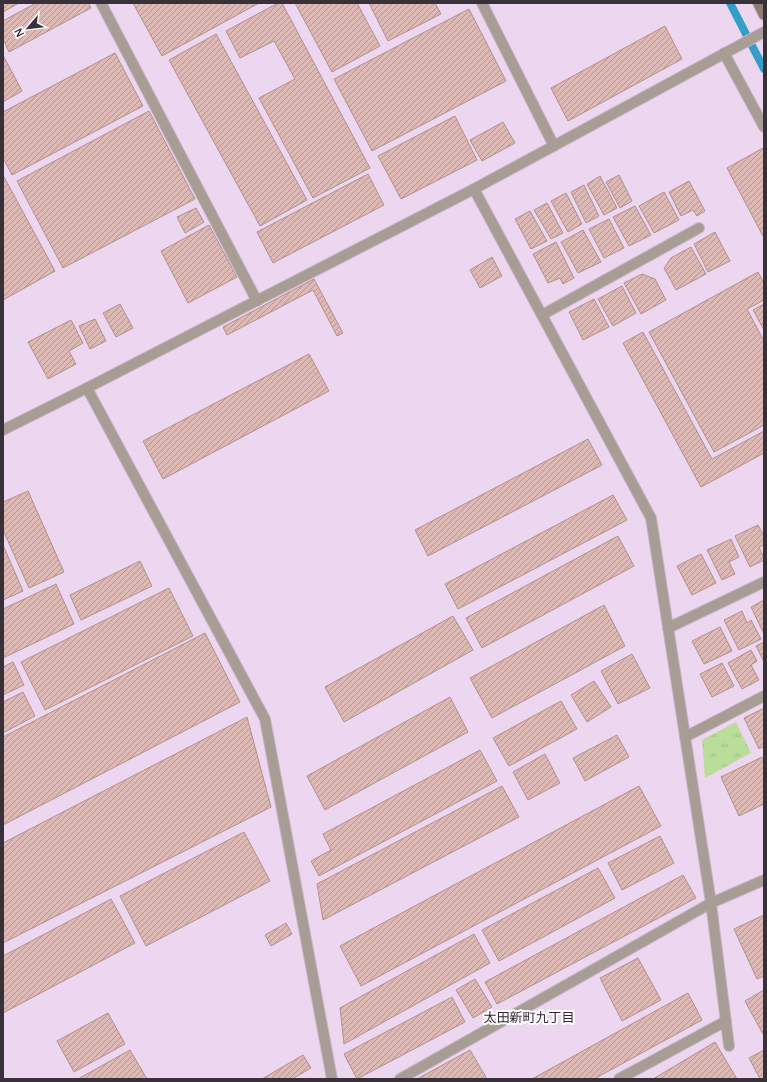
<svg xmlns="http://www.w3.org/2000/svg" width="767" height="1082" viewBox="0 0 767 1082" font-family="Manrope,'Noto Sans JP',sans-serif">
	<defs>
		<pattern id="grass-tufts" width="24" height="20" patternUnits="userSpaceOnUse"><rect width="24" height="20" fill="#badd9a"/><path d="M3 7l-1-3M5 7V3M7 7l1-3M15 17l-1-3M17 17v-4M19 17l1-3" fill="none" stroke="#a1be85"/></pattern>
		<pattern id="building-hatch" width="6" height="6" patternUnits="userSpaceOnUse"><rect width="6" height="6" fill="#dcb9b5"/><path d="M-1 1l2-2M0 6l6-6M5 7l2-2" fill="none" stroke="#b39794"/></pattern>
	</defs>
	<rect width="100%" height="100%" fill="#edd7f0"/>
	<polygon fill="url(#grass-tufts)" points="736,722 751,753 705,778 702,740"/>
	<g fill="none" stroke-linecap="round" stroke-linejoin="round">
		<polyline stroke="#339ec7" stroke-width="8" points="730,3 764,69"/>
	</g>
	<g fill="url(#building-hatch)" stroke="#b1908c">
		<polygon points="3,3 19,3 3,12"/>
		<polygon points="36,3 88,3 91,8 9,52 3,39 3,21"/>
		<polygon points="133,3 259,3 162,56"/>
		<polygon points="278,3 282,3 370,168 313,198 259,98 295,79 274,41 240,58 226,31"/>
		<polygon points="295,3 357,3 380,46 332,72"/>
		<polygon points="369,3 435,3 441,14 388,41"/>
		<polygon points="469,9 506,81 372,151 334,79"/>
		<polygon points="665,26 682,59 568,121 551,88"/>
		<polygon points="216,34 307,200 260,226 169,60"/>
		<polygon points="115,53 143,106 12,175 3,158 3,112"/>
		<polygon points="3,55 22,91 3,102"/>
		<polygon points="149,111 195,199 63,268 17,181"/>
		<polygon points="455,116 477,160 401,199 378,156"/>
		<polygon points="503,122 515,143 482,161 470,140"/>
		<polygon points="763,148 764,149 764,238 727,168"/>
		<polygon points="368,174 384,205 273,263 257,232"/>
		<polygon points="3,175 55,271 3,300"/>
		<polygon points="619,175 632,201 620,208 606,182"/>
		<polygon points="600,176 617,208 604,215 587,184"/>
		<polygon points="689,181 705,211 697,216 693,210 681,216 669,192"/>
		<polygon points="584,185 599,216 586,223 571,192"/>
		<polygon points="664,192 679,220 654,233 639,206"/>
		<polygon points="566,193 582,224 568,232 551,201"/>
		<polygon points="547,203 563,233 551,239 534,210"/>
		<polygon points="635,206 651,235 629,246 613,217"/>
		<polygon points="196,208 204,222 185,233 177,217"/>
		<polygon points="530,211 547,241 531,249 515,219"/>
		<polygon points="609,219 624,248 604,258 589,229"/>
		<polygon points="209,225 237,277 188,303 161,251"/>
		<polygon points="583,230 601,262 578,273 561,242"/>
		<polygon points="715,232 730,261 708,272 694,244"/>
		<polygon points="556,242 574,278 563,284 560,278 548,283 533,254"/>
		<polygon points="691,247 706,274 676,290 664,268 671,258"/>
		<polygon points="492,257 502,276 480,288 470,270"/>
		<polygon points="758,272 764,283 764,300 747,309 764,341 764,425 714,452 649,332"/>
		<polygon points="642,274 655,279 666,300 641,314 624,283"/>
		<polygon points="314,279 343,333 337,336 313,290 227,335 223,327"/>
		<polygon points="622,286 636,313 613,326 598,299"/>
		<polygon points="594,299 609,327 583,340 569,312"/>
		<polygon points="120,304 133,328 116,337 103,313"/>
		<polygon points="764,304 764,330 753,310"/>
		<polygon points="95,319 106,341 90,349 79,326"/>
		<polygon points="71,320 83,343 69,351 76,364 48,379 28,342"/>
		<polygon points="643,332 712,459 764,431 764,453 701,487 623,343"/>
		<polygon points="309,354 329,391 163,479 143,441"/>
		<polygon points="588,439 602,465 428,556 415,530"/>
		<polygon points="28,491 64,572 29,588 3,530 3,502"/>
		<polygon points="613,495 627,520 458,609 445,584"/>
		<polygon points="758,525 764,536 764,545 759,547 764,558 764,560 750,567 735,536"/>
		<polygon points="618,536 634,566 482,648 466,618"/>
		<polygon points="731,539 739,557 729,562 735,574 722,580 707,550"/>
		<polygon points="3,545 23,591 3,600"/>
		<polygon points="701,554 716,583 692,595 677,566"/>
		<polygon points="140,561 152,586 81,620 70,595"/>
		<polygon points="56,584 74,624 3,658 3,609"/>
		<polygon points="169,588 193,636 45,710 21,662"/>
		<polygon points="764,600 764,634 751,607"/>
		<polygon points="604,605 625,646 492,718 470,678"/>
		<polygon points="742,611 747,623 751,620 761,639 739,650 724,620"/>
		<polygon points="453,616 473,650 344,722 325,687"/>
		<polygon points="720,627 732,651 704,664 692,641"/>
		<polygon points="205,633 240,702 3,825 3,737"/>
		<polygon points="764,642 764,662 756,646"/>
		<polygon points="751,650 757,661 751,665 759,680 742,689 728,663"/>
		<polygon points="632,654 650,688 618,704 601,671"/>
		<polygon points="13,662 24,685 3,695 3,667"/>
		<polygon points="722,663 734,686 712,697 700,674"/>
		<polygon points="594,681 611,707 587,722 571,695"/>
		<polygon points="23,692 35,716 3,733 3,702"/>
		<polygon points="450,697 468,732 325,810 307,776"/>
		<polygon points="561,701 577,729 509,766 493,738"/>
		<polygon points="764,708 764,746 759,749 744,718"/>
		<polygon points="247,717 271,807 3,943 3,843"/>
		<polygon points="617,735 629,757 585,781 573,758"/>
		<polygon points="480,750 497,781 319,876 311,861 331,850 323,834"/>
		<polygon points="545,754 560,783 528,800 513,772"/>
		<polygon points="762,757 764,762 764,804 739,816 721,777"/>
		<polygon points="502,786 519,817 323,920 317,884"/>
		<polygon points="639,786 661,826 361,986 340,946"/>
		<polygon points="244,832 270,881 146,946 120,896"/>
		<polygon points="660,836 674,863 622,890 608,863"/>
		<polygon points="598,868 615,898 499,961 482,930"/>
		<polygon points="683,875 696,898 497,1004 485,982"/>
		<polygon points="111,899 135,943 3,1013 3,956"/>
		<polygon points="764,915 764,976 757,979 734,929"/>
		<polygon points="286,923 292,934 271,946 265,935"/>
		<polygon points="474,934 490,963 344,1044 340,1008"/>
		<polygon points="638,958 661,1000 622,1021 600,978"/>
		<polygon points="475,979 492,1007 473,1018 456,990"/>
		<polygon points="764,990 764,1036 745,1001"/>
		<polygon points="688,993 702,1020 594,1079 532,1079"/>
		<polygon points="452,997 465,1022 357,1079 344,1054"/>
		<polygon points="108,1013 125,1044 74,1072 57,1041"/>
		<polygon points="715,1042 737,1079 653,1079"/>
		<polygon points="130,1050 147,1079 78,1079"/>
		<polygon points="470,1050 487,1079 417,1079"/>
		<polygon points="764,1050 764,1079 760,1079 749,1058"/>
		<polygon points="303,1055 311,1068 292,1079 262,1079"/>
	</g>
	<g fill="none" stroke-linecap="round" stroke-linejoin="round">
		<defs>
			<polyline id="service" points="542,315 699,228"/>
			<g id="minor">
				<polyline points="101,3 257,301"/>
				<polyline points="482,3 554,146"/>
				<polyline points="724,53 764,127"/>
				<polyline points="474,189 651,518 711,903 729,1046"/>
				<polyline points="87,388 265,719 332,1079"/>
				<polyline points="3,430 87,388 474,189 764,32"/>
				<polyline points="668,628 764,582"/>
				<polyline points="685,737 764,696"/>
				<polyline points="400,1079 711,903 764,880"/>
				<polyline points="619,1079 726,1021"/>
			</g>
			<polyline id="secondary" points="758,3 764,15"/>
		</defs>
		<use href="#service" stroke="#c9b6cc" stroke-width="12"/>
		<use href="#minor" stroke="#c9b6cc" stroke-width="12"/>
		<use href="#secondary" stroke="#c9b6cc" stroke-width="12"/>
		<use href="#service" stroke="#a89d94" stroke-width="10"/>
		<use href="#minor" stroke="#a89d94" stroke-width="10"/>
		<use href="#secondary" stroke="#8c7d6f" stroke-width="10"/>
	</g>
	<g text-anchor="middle" stroke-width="4" stroke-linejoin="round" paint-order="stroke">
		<g font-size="13" fill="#342336" stroke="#fff">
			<text x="529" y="1022">太田新町九丁目</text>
		</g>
	</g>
	<rect width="767" height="1082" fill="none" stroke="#39313a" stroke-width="8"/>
	<g transform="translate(28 28) rotate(242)" stroke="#ffffff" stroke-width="3" paint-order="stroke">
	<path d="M0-3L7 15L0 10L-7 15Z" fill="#39313a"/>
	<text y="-6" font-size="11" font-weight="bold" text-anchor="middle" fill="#39313a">N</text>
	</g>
</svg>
